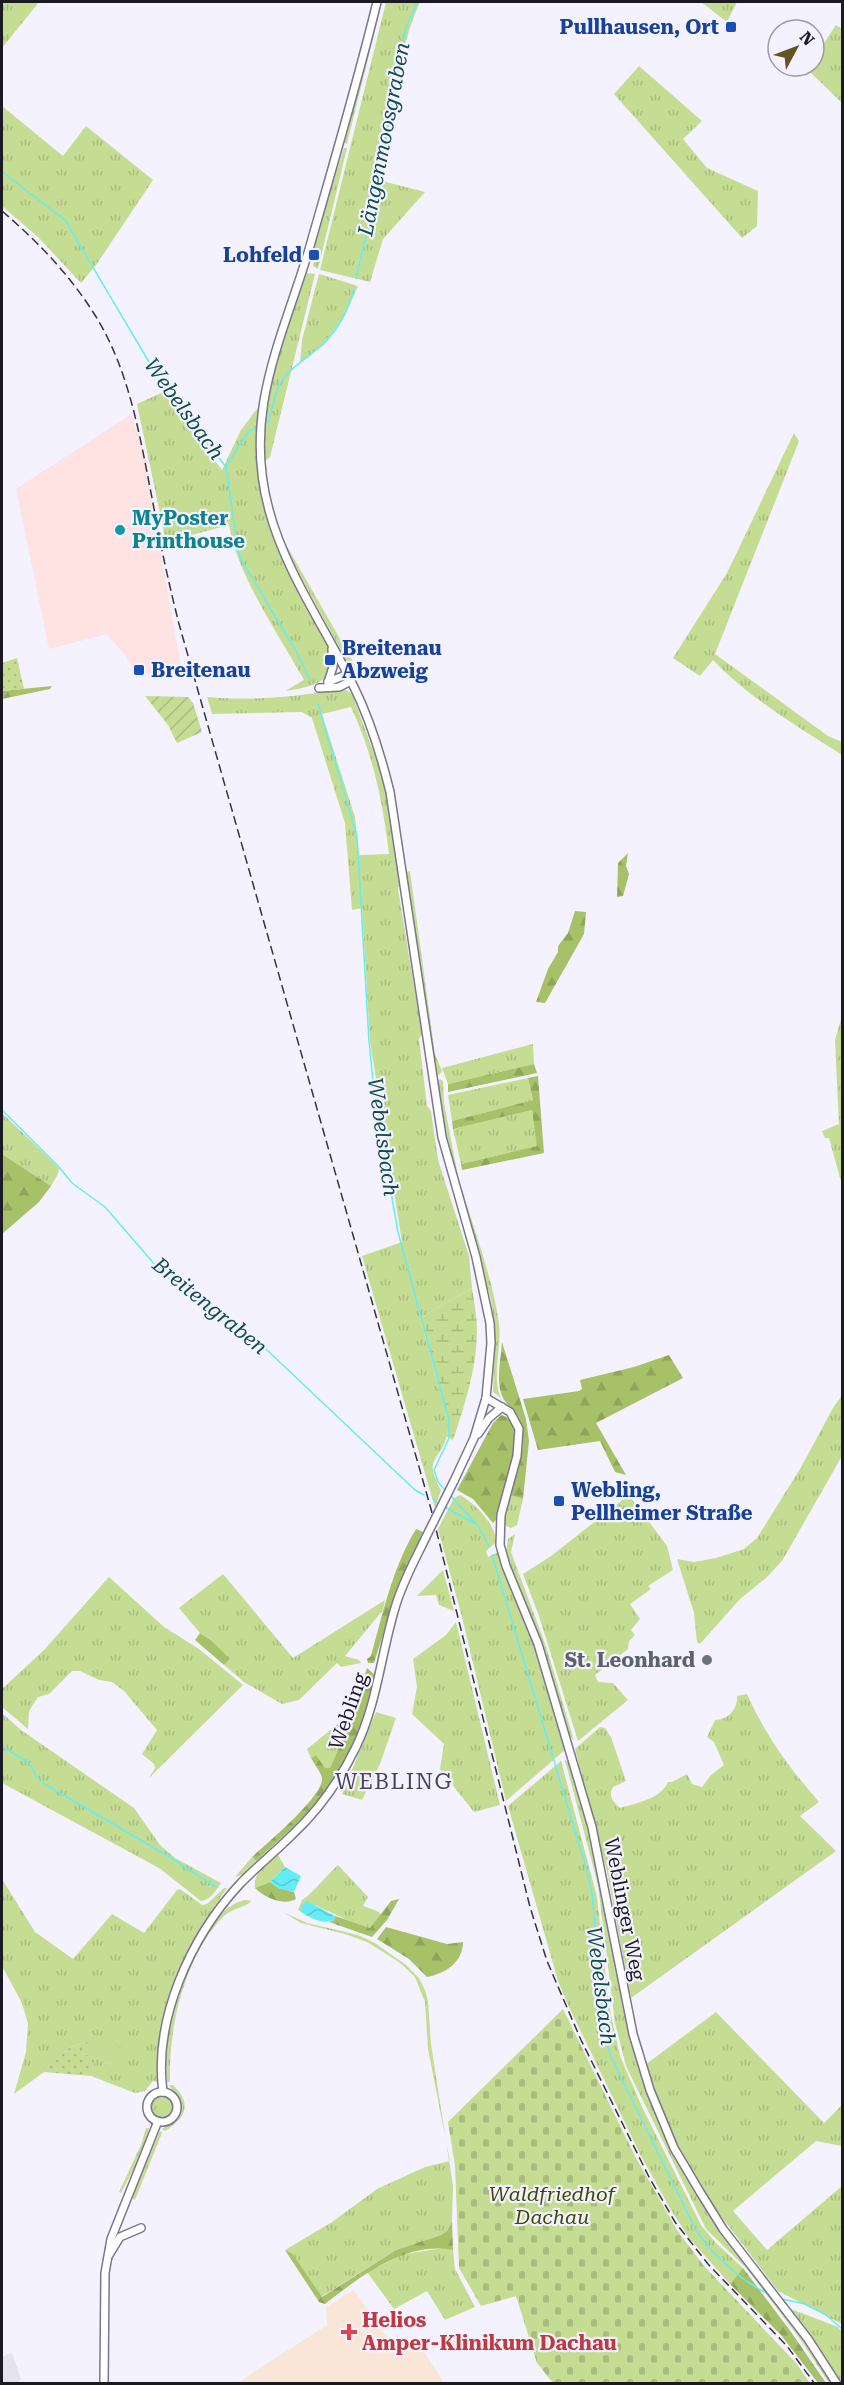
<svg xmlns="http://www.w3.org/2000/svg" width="844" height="2385" viewBox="0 0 844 2385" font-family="'Roboto Serif',serif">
	<defs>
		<pattern id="grass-tufts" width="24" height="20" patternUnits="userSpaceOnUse" patternTransform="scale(1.5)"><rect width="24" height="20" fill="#c5dc93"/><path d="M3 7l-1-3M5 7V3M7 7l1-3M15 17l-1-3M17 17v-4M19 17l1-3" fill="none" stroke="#a9bc7e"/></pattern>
		<pattern id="forest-firs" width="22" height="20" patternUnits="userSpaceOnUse" patternTransform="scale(1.5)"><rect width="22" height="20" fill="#a6c168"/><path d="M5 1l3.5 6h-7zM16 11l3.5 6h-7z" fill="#8ea55a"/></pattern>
		<pattern id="wetland-marsh" width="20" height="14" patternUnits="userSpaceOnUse" patternTransform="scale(1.5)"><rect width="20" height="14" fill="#c5dc93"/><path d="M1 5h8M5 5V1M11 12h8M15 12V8" fill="none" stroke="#a9bc7e"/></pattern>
		<pattern id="cemetery-stones" width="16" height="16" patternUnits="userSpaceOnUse" patternTransform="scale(1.5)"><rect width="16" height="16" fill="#c5dc93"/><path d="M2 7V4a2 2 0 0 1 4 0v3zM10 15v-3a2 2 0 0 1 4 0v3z" fill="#a9bc7e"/></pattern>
		<pattern id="park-dots" width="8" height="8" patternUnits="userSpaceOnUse" patternTransform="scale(1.5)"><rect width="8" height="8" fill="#c5dc93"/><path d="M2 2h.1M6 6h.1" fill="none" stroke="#a9bc7e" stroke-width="1.8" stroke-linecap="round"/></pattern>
		<pattern id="garden-furrows" width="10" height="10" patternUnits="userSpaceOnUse" patternTransform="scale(1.5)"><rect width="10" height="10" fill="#c5dc93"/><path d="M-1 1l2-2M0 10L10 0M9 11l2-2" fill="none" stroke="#a9bc7e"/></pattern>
		<pattern id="water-waves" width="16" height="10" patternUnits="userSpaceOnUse" patternTransform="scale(1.5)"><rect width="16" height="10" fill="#64edf6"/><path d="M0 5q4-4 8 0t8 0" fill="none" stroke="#56cbd3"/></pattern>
	</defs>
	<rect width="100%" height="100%" fill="#f4f2ff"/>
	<polygon fill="#e5e3f1" points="12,2353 21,2379 19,2380 20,2383 2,2383 2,2357"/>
	<polygon fill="#fee3e2" points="131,414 142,445 183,678 134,671 125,655 107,634 49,649 16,489"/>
	<polygon fill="#f9e6d6" points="354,2290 396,2350 417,2340 444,2383 237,2383 327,2325 326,2307"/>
	<g fill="url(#grass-tufts)" fill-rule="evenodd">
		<polygon points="2,2 39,2 2,48"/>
		<polygon points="381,2 382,2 347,144 345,142"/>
		<path d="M386,2h34c-25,56 -29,119 -38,179l43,11 -42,47 -13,43 -50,-12z"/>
		<polygon points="701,2 737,2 727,22"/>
		<polygon points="836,25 842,29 842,103 807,69 809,66 814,66 814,58"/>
		<polygon points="639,66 702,121 683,139 707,168 758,191 757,226 742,238 614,94"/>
		<polygon points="2,106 63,156 86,126 153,180 96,265 81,283 39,238 2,206"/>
		<polygon points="344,148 347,148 318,269 313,266 316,254 311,250"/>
		<polygon points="306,273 315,274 270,457 264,462 264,420 273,371"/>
		<path d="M319,274l39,12c-14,33 -29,57 -58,77l2,-23z"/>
		<path d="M163,392l59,78 19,-40 18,-24c-5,51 1,97 20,144 10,27 56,92 52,117 -3,18 -32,22 -46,24l19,-11c-25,-45 -67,-105 -75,-155l-63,17 -29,-138z"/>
		<path d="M794,433l5,8 -84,213 113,82 14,6v13c-45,-29 -92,-56 -129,-95l-13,16 -27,-18 54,-85z"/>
		<polygon points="284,541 356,667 354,669 351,669 284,546"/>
		<path d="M336,690h10l6,4 26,70 9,34 13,84 -2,7 24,145 -3,5 8,67 4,5 7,49 31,96 3,32 -52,30 28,102c0,5 0,11 -1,15 -6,26 -25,22 -6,55l-6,18 -73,-252 40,-14 -32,-201 -8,-133 -10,2 -7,-87 -33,-105 -10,-6 -90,2 -5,-17c44,4 86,0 129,-7zM351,707c22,47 32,96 38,147l-30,1 -4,-38 -33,-103z"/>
		<polygon points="410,871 435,1054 442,1071 439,1075 435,1073 406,872"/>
		<polygon points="842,1016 842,1185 829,1138 825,1138 822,1131 839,1124 835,1040"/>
		<polygon points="533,1044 534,1064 448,1084 442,1068"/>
		<polygon points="528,1078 533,1100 452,1121 448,1095"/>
		<path d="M440,1079l3,2 1,22 14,73c-14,-29 -16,-62 -21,-93z"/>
		<polygon points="532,1110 538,1146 461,1164 453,1129"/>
		<polygon points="2,1113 54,1163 59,1169 57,1176 51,1186 2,1154"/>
		<path d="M462,1189c13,44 31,90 37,135 3,25 -8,52 2,74l-8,-6 2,-65 -4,-27 -29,-102z"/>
		<polygon points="842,1395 842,1456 782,1561 766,1578 740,1599 700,1644 697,1642 694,1613 677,1559 694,1562 716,1558 744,1549 757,1538 800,1469 833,1408"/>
		<path d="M460,1495c15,8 36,30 36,47l-10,9 2,6 10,-5 39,99 29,98 -60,52 -44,-184 -24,-88 16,-31z"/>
		<polygon points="510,1495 523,1499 517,1525 511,1528 506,1526 504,1522"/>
		<polygon points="629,1495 667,1546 673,1570 648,1586 651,1589 630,1604 640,1619 631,1630 635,1635 629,1641 628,1649 595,1675 598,1682 613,1683 628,1700 578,1741 539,1616 523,1574 551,1556"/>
		<polygon points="515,1534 511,1552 547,1649 574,1741 570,1736 535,1625 506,1552 508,1539"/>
		<polygon points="443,1570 454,1611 439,1605 436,1595 417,1596"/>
		<polygon points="223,1574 293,1658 385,1600 383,1610 345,1656 359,1660 361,1663 341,1667 337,1663 299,1700 282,1704 244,1682 224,1665 229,1660 212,1641 200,1633 179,1608"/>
		<polygon points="109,1577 164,1627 199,1649 243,1685 149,1778 155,1768 154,1764 142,1754 157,1730 124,1691 112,1682 99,1680 80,1671 72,1671 49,1694 38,1697 29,1711 28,1729 2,1707 2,1689 44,1650"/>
		<polygon points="456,1622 500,1805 474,1812 440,1769 444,1744 412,1714 417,1687 413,1659 446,1635"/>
		<path d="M747,1694c20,44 41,72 72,108l-19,14 36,35 -205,147 -24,-126 -32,-123 25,-22 5,1 6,9 15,44 -13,6c-5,10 0,14 7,21 16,-5 41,-9 48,-26h4l15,-8 5,10 10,3 9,-12 13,-10 -10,-23 -7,-5 8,-17c13,0 23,-11 22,-24z"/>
		<polygon points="376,1712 396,1718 380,1764 362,1800 342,1794"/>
		<path d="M2,1713l19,17 113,78 26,37 15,13 46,25c-5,8 -11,17 -20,18l-42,-33 -157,-85z"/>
		<polygon points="333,1728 341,1734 342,1740 330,1768 325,1768 316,1755 311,1758 307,1749"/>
		<path d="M565,1760l5,3c22,74 38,149 54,225 11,49 19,98 40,144 42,92 115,167 170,251h-5l-29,-44 -53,-70 -41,-40 -80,-163 -11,-43 -17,-138z"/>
		<polygon points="561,1761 597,1897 609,2005 620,2056 642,2107 701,2225 716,2243 743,2268 730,2284 689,2238 671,2210 640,2154 569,2007 558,1981 508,1806"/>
		<path d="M278,1855l7,12 -15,15 -15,6c-2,-16 12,-24 23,-33z"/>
		<polygon points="252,1857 256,1861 242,1875 235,1877"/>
		<path d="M338,1865l30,32 -5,9 14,5 5,4 -12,13 -19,-6 -36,-17h-14v7l-3,-2 4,-10c8,-4 27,-27 36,-35z"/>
		<polygon points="2,1879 35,1932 73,1959 112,1914 144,1933 177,1890 180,1889 202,1905 207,1904 224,1888 227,1888 202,1925 176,1980 164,2017 157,2082 153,2081 145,2091 135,2093 91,2076 95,2058 115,2066 91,2034 88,2041 69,2048 44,2072 14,2094 26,2052 28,2024 22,2003 2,1966"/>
		<path d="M245,1900l7,1c-8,7 -19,7 -28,15 -39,39 -56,112 -54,166h-3c-1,-14 -1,-28 1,-42 3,-38 34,-131 77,-140z"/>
		<polygon points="283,1912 307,1923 358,1935 375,1943 406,1965 419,1978 425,1990 428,2001 431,2044 453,2186 452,2221 447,2231 441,2235 396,2250 321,2297 292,2253 285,2250 332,2222 377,2189 425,2167 450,2161 428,2049 425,2002 415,1977 399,1962 367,1942 345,1934 301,1923"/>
		<polygon points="716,2012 824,2123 842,2105 842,2146 816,2141 733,2211 767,2250 842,2186 842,2324 778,2291 696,2183 677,2146 645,2065"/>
		<path d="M169,2085h4c19,19 14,32 -8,46l-3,-2c4,-4 8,-5 12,-8 15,-12 1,-25 -5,-36z"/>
		<circle cx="162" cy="2106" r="11"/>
		<polygon points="146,2128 149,2128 144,2149 121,2193 119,2192 141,2145"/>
		<polygon points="160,2131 162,2133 135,2200 131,2197"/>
		<polygon points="444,2248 453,2250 455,2269 475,2307 445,2320 427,2291 394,2309 367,2272 404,2254"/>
		<polygon points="791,2309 838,2327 842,2332 842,2383"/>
	</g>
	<g fill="url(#forest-firs)">
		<polygon points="52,686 50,689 2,699 2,691"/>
		<polygon points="628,853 626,866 629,874 623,896 617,897 618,863"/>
		<polygon points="575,911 586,912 584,934 545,1003 536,1002 548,969 558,952 558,946 568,933"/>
		<polygon points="534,1064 537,1073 448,1092 448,1084"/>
		<polygon points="538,1076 544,1153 462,1170 461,1164 537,1146 532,1110 453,1129 452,1121 533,1100 528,1078"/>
		<polygon points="2,1154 51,1186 39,1202 2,1234"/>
		<path d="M502,1342l24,77 3,22 -6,58 -13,-4c6,-21 16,-44 12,-65 -2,-19 -12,-19 -19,-32 -8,-16 -2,-38 -1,-56z"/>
		<polygon points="669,1355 683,1378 596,1423 626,1475 615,1472 600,1441 538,1450 523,1399 579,1391 582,1389 580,1380 634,1367"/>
		<path d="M501,1415c31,7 2,83 -4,104l-4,4 -20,-24 -16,-9 36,-67z"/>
		<path d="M416,1529l7,3 -29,68 -20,63h-6l-1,-4 4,-3c12,-43 21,-87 45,-127z"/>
		<polygon points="200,1633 212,1641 230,1659 224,1665 195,1640"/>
		<path d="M367,1668l8,7 -2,8c-6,19 -10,39 -17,58 -19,50 -62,85 -100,120l-4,-4c14,-13 72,-61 70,-79 -1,-6 -8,-14 -11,-20l5,-3 9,13h5l12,-28 -1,-6 -8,-6 10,-8 8,6 17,-50 -3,-2z"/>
		<path d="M270,1882l8,6 16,4 2,7c-13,7 -31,-1 -41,-11z"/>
		<polygon points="399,1899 387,1920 372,1937 329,1922 334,1920 335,1916 370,1928 391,1901"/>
		<path d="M386,1927l61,17 16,-2c0,20 -18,32 -36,35l-18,-18 -32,-20z"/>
		<path d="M452,2221l1,29c-48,-9 -93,27 -128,54l-6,-2 -34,-52 7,3 30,44 74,-47 45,-15 6,-4z"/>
		<polygon points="743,2268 791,2332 826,2383 818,2383 781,2335 730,2284"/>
	</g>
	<path fill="url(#wetland-marsh)" d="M472,1288c2,14 5,28 5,42 0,38 -12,74 -24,110l-6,-3 1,-17 -28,-102z"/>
	<polygon fill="url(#cemetery-stones)" points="563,2009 635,2156 677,2230 704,2266 796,2363 810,2383 553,2383 537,2363 516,2296 481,2306 459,2268 455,2166 448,2122"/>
	<g fill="url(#park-dots)">
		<polygon points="17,658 24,689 2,691 2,663"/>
		<polygon points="88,2041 82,2053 95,2058 91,2076 44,2072 69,2048"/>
	</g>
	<polygon fill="url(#garden-furrows)" points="145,696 188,697 193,703 202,732 177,743 168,725"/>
	<polygon fill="#c5dc93" points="91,2034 123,2048 115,2066 82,2053"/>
	<g fill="url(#water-waves)">
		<polygon points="285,1867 301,1876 294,1892 278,1888 270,1882"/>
		<path d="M307,1901l28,15 -1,4c-12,5 -23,-2 -33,-8v-7z"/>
	</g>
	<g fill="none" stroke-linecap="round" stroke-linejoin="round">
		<g stroke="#64edf6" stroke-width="1.5">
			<polyline points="2,172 65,220 165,389 226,467 238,550 242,561 296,651 310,680"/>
			<polyline points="356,278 377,189 405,31 417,2"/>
			<path d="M264,425l4,-2c4,-13 7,-33 15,-44 9,-12 21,-19 32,-28 20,-15 34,-40 39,-63"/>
			<polyline points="227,465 249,431 259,427"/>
			<polyline points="318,704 357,836 369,1041 375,1101 398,1232 449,1420 449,1438 434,1470 438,1482 445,1490"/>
			<polyline points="2,1110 58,1166 72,1183 105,1207 163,1274 267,1350 415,1490 424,1495"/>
			<polyline points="451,1496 478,1526 489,1546"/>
			<polyline points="433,1499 439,1504"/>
			<polyline points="443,1506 476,1524"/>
			<path d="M492,1555l94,312 6,26 13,144 6,20 85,173c15,23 47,53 73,64"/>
			<polyline points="2,1746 30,1764 38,1779 48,1786 168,1856 216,1887"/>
			<polyline points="782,2299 805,2304 825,2314 842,2329"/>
		</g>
		<defs>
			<g id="secondary">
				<path d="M377,2c-20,82 -44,163 -67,244 -27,92 -68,165 -41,264 17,63 56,117 84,175 17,34 28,70 37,107l52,345 34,120 14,66 1,20 -5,55 -12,40 -20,43"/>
				<polyline points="328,682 333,667 332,649"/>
				<polyline points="328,682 348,674"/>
				<polyline points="319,688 339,687 351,681"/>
				<polyline points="486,1398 510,1412 519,1429 517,1456 501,1515 500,1545 506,1566 538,1644 592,1827 633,2034 650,2090 674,2148 700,2192 723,2229 808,2339 837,2384"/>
				<polyline points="478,1434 489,1418 502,1407"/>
				<path d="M163,2092c-10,-73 28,-155 76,-207 17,-18 36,-33 53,-50 27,-25 48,-55 64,-88 21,-43 25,-93 39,-139 7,-25 20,-48 31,-71"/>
				<circle cx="162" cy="2107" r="15"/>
				<polyline points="109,2255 120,2237 141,2228"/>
				<polyline points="104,2384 105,2273 111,2239 158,2121"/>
			</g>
		</defs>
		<use href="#secondary" stroke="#7b7691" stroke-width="10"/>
		<use href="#secondary" stroke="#fff" stroke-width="7"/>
		<path stroke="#36343e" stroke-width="1.5" stroke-dasharray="9 4.5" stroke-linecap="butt" d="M2,211c35,30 66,62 91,101 37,57 47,126 60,191 7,41 16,81 26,121l252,885 99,398 17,54 34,79 68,137 26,45 33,42 79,82 28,38"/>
		<defs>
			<polyline id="secondary-bridge" points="426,1537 454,1481"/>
		</defs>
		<use href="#secondary-bridge" stroke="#7b7691" stroke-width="10" stroke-linecap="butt"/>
		<use href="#secondary-bridge" stroke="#fff" stroke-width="7"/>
	</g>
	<g fill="#1a4fb4" stroke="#f4f2ff" stroke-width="2">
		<rect x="725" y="21" width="12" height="12" rx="3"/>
		<rect x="308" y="249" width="12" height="12" rx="3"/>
		<rect x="324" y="654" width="12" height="12" rx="3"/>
		<rect x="133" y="664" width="12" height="12" rx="3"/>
		<rect x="553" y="1495" width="12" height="12" rx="3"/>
	</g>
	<circle fill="#0f9aa8" stroke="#f4f2ff" stroke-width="2" cx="120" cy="530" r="6"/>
	<circle fill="#6b7280" stroke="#f4f2ff" stroke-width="2" cx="707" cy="1660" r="6"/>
	<path fill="#e0444e" stroke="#f4f2ff" stroke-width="2" d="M346 2323h6v6h6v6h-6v6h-6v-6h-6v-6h6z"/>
	<g text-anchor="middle" stroke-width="4.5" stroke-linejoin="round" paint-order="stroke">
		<g font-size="20" font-weight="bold" fill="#164399" stroke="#f4f2ff" text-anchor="start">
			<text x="719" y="34" text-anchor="end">Pullhausen, Ort</text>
			<text x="302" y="262" text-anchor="end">Lohfeld</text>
			<text x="342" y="655">Breitenau<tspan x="342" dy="23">Abzweig</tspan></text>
			<text x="151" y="677">Breitenau</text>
			<text x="571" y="1497">Webling,<tspan x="571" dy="23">Pellheimer Straße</tspan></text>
		</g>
		<g font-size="20" font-weight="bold" fill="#0d838f" stroke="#f4f2ff" text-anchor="start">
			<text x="132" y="525">MyPoster<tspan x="132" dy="23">Printhouse</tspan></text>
		</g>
		<g font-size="20" font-weight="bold" fill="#5b616d" stroke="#f4f2ff" text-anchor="end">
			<text x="695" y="1667">St. Leonhard</text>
		</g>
		<g font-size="20" fill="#1b1923" stroke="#f4f2ff">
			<text transform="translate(348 1711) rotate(-71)" y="7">Webling</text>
			<text transform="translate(625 1909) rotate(79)" y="7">Weblinger Weg</text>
		</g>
		<g font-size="20" font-style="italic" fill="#3b4a07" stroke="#f4f2ff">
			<text x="552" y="2201">Waldfriedhof<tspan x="552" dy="23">Dachau</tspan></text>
		</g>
		<g font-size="20" font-weight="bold" fill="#be3a42" stroke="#f4f2ff" text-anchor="start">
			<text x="362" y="2327">Helios<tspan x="362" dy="23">Amper-Klinikum Dachau</tspan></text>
		</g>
		<g font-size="21" font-style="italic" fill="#0e4c50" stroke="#f4f2ff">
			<text transform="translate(384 139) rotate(-79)" y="7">Längenmoosgraben</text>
			<text transform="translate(184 409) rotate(54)" y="7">Webelsbach</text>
			<text transform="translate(383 1137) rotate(82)" y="7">Webelsbach</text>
			<text transform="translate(210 1306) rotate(39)" y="7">Breitengraben</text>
			<text transform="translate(601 1986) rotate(83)" y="7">Webelsbach</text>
		</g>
		<g font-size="22" letter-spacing="1.5" fill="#49445d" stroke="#f4f2ff">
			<text x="394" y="1789">WEBLING</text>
		</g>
	</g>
	<rect width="844" height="2385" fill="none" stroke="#1b1923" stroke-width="6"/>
	<g transform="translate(796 48) rotate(49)"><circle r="28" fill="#f4f2ff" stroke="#9d9ba7" stroke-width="1.5"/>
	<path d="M0-4.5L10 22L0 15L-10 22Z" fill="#645421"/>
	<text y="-9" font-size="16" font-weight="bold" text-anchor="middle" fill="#1b1923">N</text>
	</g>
</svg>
